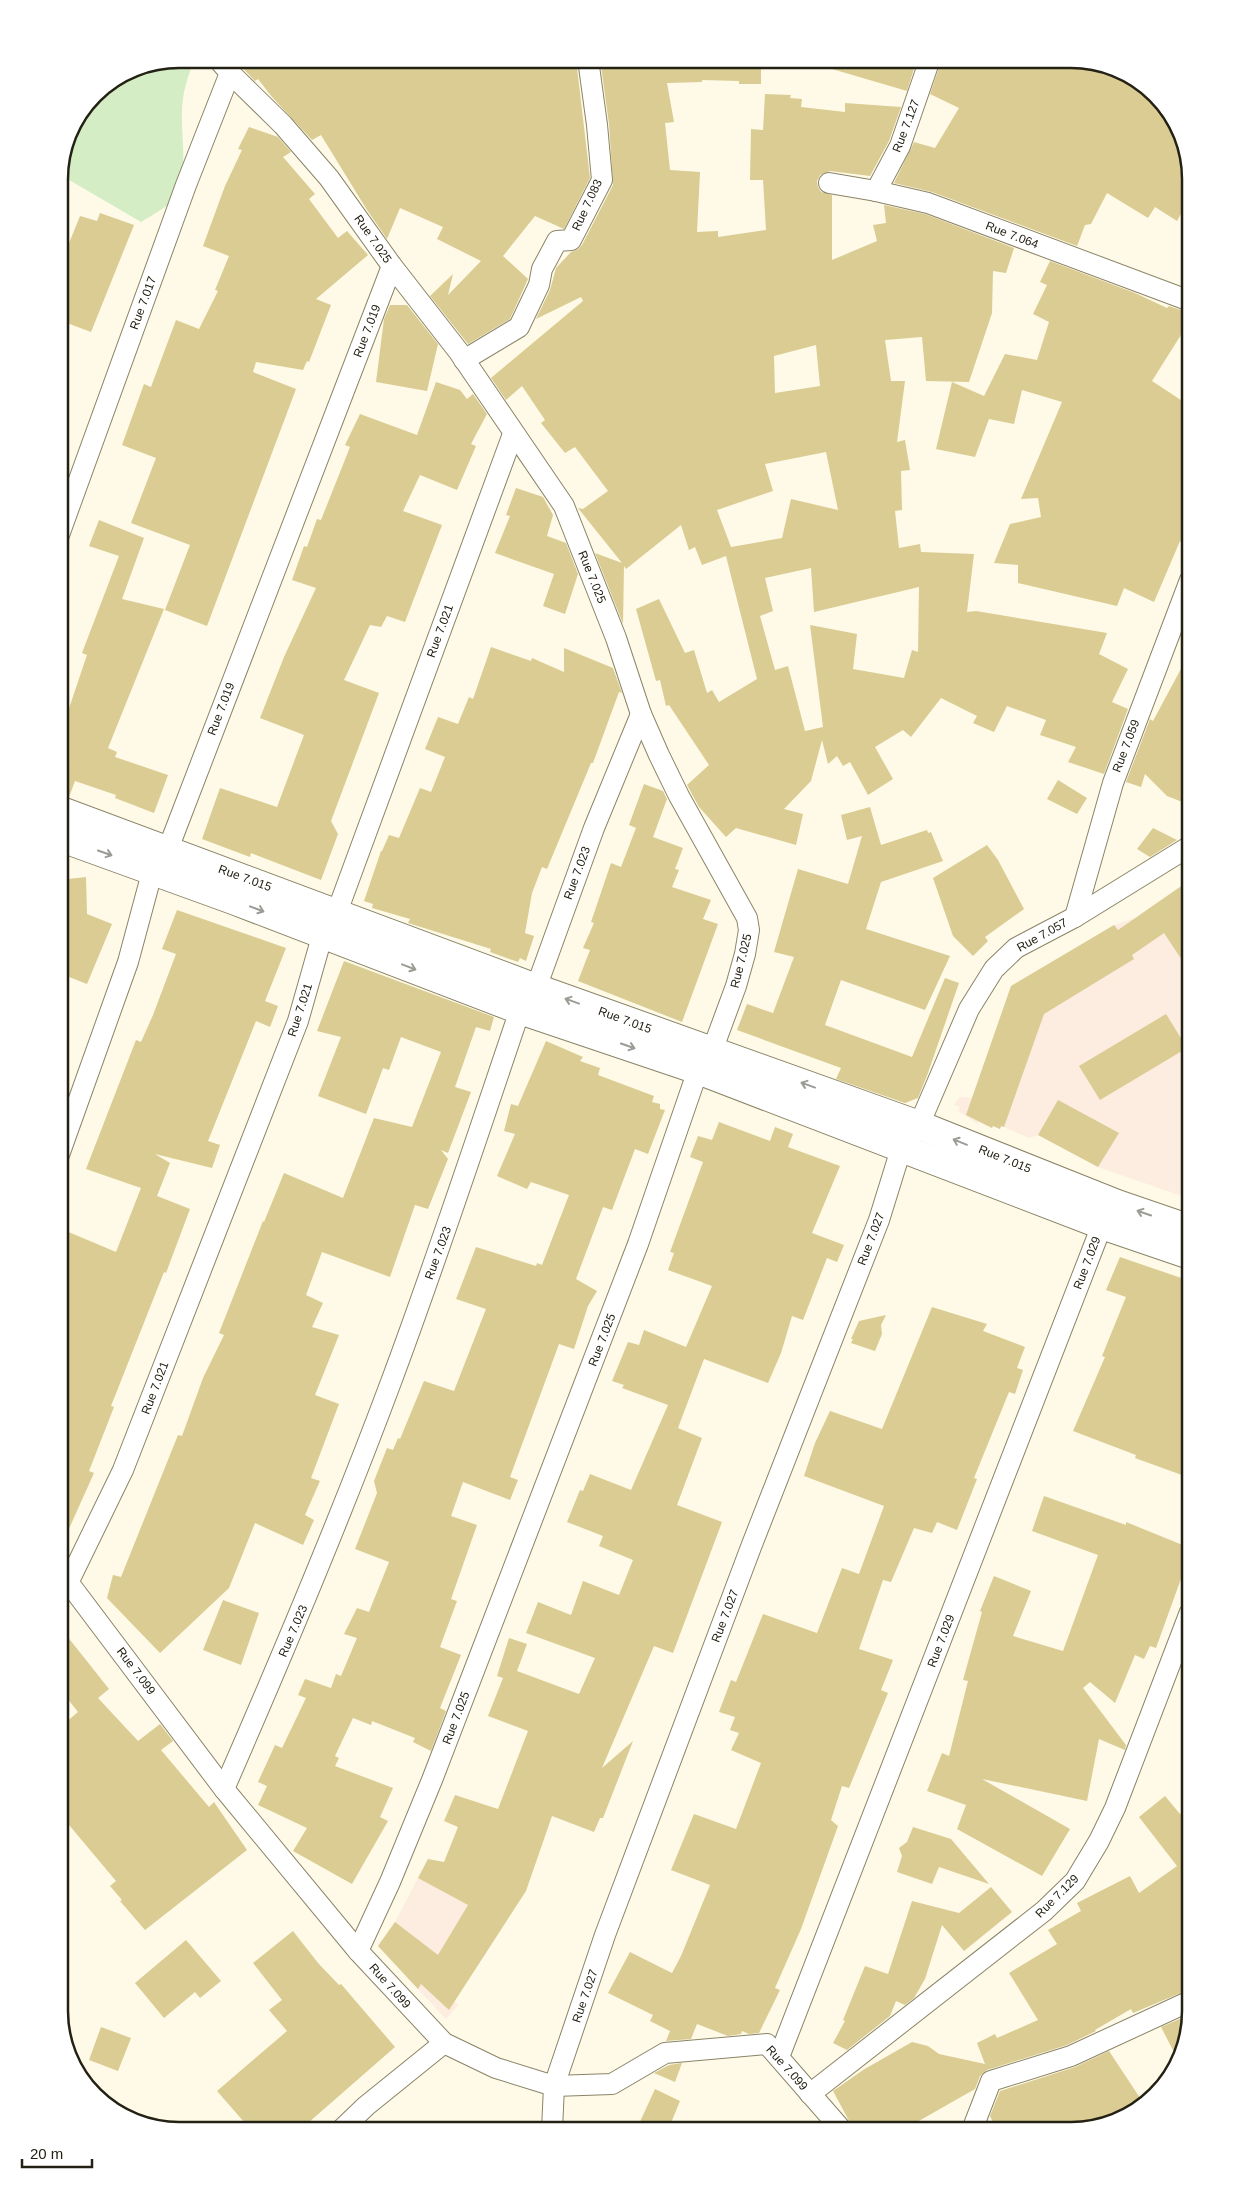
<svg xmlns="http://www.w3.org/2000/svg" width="1249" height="2189" viewBox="0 0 1249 2189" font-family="Helvetica,sans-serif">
	<rect width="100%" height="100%" fill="#fefae7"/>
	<g fill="#fdece0">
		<polygon points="1190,880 1190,1199 1098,1167 1038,1135 1029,1138 1002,1126 1000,1129 993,1126 992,1128 978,1121 978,1124 958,1111 960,1107 954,1105 960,1097 972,1098 1026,978 1114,925 1136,918"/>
		<polygon points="428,1859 438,1861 481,1883 454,2001 458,2005 446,2019 378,1946 395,1922"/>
	</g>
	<path fill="#d4edc5" d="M179,59h16c-8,18 -13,35 -13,55 -1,26 7,60 -7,84 -4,7 -26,19 -34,24l-82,-48v-3l9,-38 26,-39 39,-26z"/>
	<g fill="#dacc92" fill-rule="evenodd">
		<polygon points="234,59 576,59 590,178 564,229 535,216 503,256 528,279 510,319 468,344 430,296 453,274 448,295 481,261 437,239 443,227 400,208 387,239 367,210 321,135 312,140 272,97 258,79 255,81"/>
		<path d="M600,59h161v25h-22v-3l-37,-1v2l-35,1 7,39 -9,1 5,47 30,2 -3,60 21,-1v6l48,-7 -3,-50h-13l1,-51 12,1 2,-36 26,1 -1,3 12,1 -1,8 44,5v-9l56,4 -12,34 -19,35 -40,-5 -10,4 -3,6 1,6 3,5 11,3v65l45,-19 -4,-16 13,-2 -2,-18 41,9 89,34 -8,25 -13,-2 -1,42 -23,69 -43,-1 -4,-44 -37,3 6,41h14l-8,61 8,-2 5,30 -9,1 1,39 -7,1 4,37 21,-4 1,8 53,2 -7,58 9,-1 131,22 -8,21 29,15 -16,33 16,7 -24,65 -36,-12 8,-15 -36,-12 6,-15 -39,-14 -13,26 -21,-9 4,-7 -36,-18 -30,39 -8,-7 -28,17 18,32 -25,16 -18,-33 -7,4 -6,-10 -9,8 -6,-24 -11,41 -27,28 19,5 -7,31 -60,-17 -10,9 -27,-30 -12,-22 22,-20 -40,-60 -3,1 -6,-26 -4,1 -20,-72 23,-10 26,54 9,-3 13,43 5,-3 7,12 38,-23 -31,-123 -24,9 -7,-18 -6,3 -8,-25 -55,44 -2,-3 -1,58 -28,-71 27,10 -44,-55 5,1 25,-18 -33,-44 -10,6 -24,-30 4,-3 -23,-34 -16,14 -15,-22 92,-77 -2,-4 -45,22 14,-29 6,-22 15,-16 6,-2 5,-5 31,-60 -4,-61zM816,345l4,41 -45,7 -1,-37zM826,452l12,58 -47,-11 -9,39 -51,9 -14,-37 56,-19 -8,-27zM811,568l3,44 105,-25 -1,65 -6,-2 -8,28 -51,-9 4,-35 -47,-9 13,102 -18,4 -17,-65 -13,4 -15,-54 13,-5 -8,-33z"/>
		<polygon points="816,59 917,59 907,91 815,64"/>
		<polygon points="942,59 1078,59 1137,79 1164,110 1161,116 1178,126 1190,179 1190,197 1177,221 1155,207 1148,218 1107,193 1091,224 1085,225 1077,246 932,192 894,183 914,142 935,148 959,108 930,94"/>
		<polygon points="249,127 278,137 291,152 283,157 315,194 309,199 338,238 347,231 368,255 316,299 331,305 309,362 307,361 303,370 256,362 253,372 296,389 207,626 165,610 190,545 131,523 156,458 122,445 144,384 151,387 176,320 199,329 218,291 215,290 229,256 203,246 225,186 242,150 238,149"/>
		<polygon points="100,213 134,225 91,332 59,320 59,268 80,216 97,221"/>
		<polygon points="1050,261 1135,293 1167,308 1169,306 1190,313 1190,333 1184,330 1152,381 1190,406 1190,546 1180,541 1154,602 1124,588 1117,606 1018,583 1018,565 994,563 1010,524 1041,517 1038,498 1021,499 1062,402 1022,390 1014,424 989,419 975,457 936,449 952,382 984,396 1005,354 1037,360 1049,322 1033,314 1047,285 1040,282"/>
		<polygon points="390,305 407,305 438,344 427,391 376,382 384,319"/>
		<polygon points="436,382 460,390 467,399 473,394 487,414 471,444 476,446 457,490 420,475 403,511 442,525 405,622 387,616 381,627 370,625 344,680 379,693 331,821 338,834 321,880 251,853 250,857 202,839 220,788 277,807 304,735 260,718 284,657 316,588 292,580 304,546 307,547 317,519 321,520 350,447 345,445 360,414 417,435"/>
		<polygon points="516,488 543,497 553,515 547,536 566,543 578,574 565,614 543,606 554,574 495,553 510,516 506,515"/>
		<polygon points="99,520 144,538 122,599 164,609 108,748 117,752 115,757 168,775 154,813 115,798 116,795 75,781 69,797 59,795 59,738 87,655 82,653 119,556 89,546"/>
		<polygon points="491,647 531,661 532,658 564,672 564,648 613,668 622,693 619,692 593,763 591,763 547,869 542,867 532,893 525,933 534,936 526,961 520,958 518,962 490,952 491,949 408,923 410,919 372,908 373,904 364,901 381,851 382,851 389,835 399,838 420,788 431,792 445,757 425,749 438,717 458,724 469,697 473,699"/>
		<polygon points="1190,652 1190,805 1167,796 1145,774 1141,787 1126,782 1150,719 1153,721"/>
		<polygon points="1058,780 1087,798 1077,814 1047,799"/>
		<polygon points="644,784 663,791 667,799 653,837 683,848 675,869 679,870 672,887 711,900 703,919 718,924 682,1022 578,981 590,950 583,948 594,923 591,922 611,863 621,867 636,828 629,825"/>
		<polygon points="870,807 881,845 927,830 928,833 931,832 943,861 881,882 866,929 950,956 925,1010 841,980 825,1025 912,1057 945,978 959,983 928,1073 918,1098 905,1103 836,1079 841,1068 737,1030 747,1004 773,1013 794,957 774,952 798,869 848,884 862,836 847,840 841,815"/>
		<polygon points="1153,828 1177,840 1150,857 1137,849"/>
		<polygon points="987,845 998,860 1024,909 985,937 988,941 973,956 953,936 933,878"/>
		<polygon points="86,877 87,914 112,924 87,984 59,973 59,880"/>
		<polygon points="1190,880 1190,972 1164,933 1132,955 1134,959 1044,1014 1004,1127 1001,1126 1000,1129 993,1126 992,1128 966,1115 1011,986 1114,925 1118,930"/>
		<polygon points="177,910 286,948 265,1001 278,1006 270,1027 256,1021 208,1141 220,1145 212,1168 155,1154 170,1163 157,1196 190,1209 166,1273 164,1272 111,1406 114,1407 89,1471 94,1473 59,1551 59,1315 67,1294 59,1291 59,1228 116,1252 141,1188 86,1169 136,1040 141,1042 153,1015 176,954 162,949"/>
		<polygon points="344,961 494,1017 490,1031 476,1027 455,1087 471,1092 448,1153 441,1150 448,1159 428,1209 415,1205 390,1277 322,1252 306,1295 323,1303 312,1327 339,1335 315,1395 339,1404 311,1478 320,1481 305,1515 314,1520 303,1545 255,1523 229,1588 160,1653 107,1598 113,1575 121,1577 178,1435 182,1436 203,1378 224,1335 219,1333 263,1221 264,1222 284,1173 343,1198 374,1118 412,1127 441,1052 401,1037 389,1070 383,1068 366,1114 318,1096 341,1037 317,1031"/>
		<polygon points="1166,1014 1187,1048 1100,1100 1079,1066"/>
		<polygon points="546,1041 583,1057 580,1061 600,1068 598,1075 654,1096 652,1102 660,1104 660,1109 665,1110 648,1154 635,1149 612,1210 603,1207 576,1279 597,1291 588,1306 574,1349 559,1344 510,1477 518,1480 510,1500 463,1482 451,1516 477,1525 451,1599 457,1601 440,1647 461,1655 440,1708 446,1711 431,1751 413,1742 415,1738 372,1721 371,1725 353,1718 335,1756 339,1758 335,1766 393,1788 380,1817 388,1821 352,1884 293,1851 307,1828 258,1805 267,1786 258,1782 275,1745 282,1748 306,1698 298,1695 305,1679 331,1688 336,1674 341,1676 357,1638 344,1634 357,1608 369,1612 389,1562 355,1549 377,1493 374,1481 387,1448 393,1450 398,1438 400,1439 424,1381 454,1391 486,1309 456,1299 476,1247 536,1266 537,1263 542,1265 569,1195 531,1182 527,1189 497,1176 515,1134 504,1131 511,1104 518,1106"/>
		<polygon points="1058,1100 1119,1133 1098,1167 1038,1135"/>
		<polygon points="719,1122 770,1141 775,1127 793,1134 788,1147 840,1166 812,1233 844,1245 837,1262 827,1258 803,1320 792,1316 781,1353 768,1383 704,1359 678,1428 702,1438 677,1505 722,1522 673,1653 654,1646 602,1768 633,1741 603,1818 600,1818 594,1832 552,1816 526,1891 449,2010 421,1984 418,1989 378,1946 395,1922 438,1955 468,1905 418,1878 428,1859 444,1862 458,1827 444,1821 455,1795 498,1809 528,1731 488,1716 503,1678 497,1676 509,1638 527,1644 517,1671 579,1694 595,1658 526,1633 538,1602 571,1615 583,1581 619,1595 633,1560 599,1546 603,1536 567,1522 580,1490 583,1491 590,1474 631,1490 668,1405 622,1388 624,1385 612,1381 628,1342 639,1345 644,1330 686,1347 712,1286 668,1270 674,1253 670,1252 703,1162 690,1157 698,1136 712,1140"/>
		<polygon points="1120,1257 1190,1281 1190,1478 1135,1458 1136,1455 1073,1431 1105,1357 1102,1356 1126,1297 1106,1290"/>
		<polygon points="932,1307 987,1324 983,1331 1025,1347 1017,1368 1023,1370 1015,1394 1009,1392 974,1478 977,1479 957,1530 937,1522 932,1533 914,1528 891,1582 883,1580 859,1649 893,1660 881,1690 888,1693 849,1788 842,1786 831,1820 838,1826 801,1929 775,1988 780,1990 759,2033 749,2034 742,2031 741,2034 728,2036 697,2024 691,2039 666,2041 670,2031 650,2021 653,2015 608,1993 630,1952 672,1973 681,1956 710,1885 671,1870 694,1814 736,1829 761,1763 731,1750 739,1733 730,1730 735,1717 719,1712 731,1680 736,1682 763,1614 817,1633 842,1568 859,1574 884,1506 804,1476 815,1443 830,1411 882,1429"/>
		<polygon points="886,1315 881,1325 882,1334 875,1351 851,1343 853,1339 851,1339 859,1321"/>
		<polygon points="1044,1496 1126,1525 1126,1522 1190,1548 1190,1577 1182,1576 1156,1648 1150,1646 1144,1659 1135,1655 1115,1703 1090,1682 1083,1688 1126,1745 1125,1750 1099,1739 1087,1801 982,1779 1070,1829 1042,1876 957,1829 966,1805 927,1791 942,1753 949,1756 968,1681 963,1680 982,1612 980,1611 994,1576 1031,1591 1013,1636 1063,1651 1098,1555 1032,1531"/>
		<polygon points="223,1600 259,1613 241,1665 203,1650"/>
		<polygon points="59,1626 109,1689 98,1698 138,1741 160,1724 173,1741 161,1750 209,1807 214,1802 247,1850 145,1930 120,1901 122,1900 110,1886 116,1881 59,1813 59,1728 78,1712 59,1688"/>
		<polygon points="1165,1796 1180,1814 1190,1807 1190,1989 1133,2013 1131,2009 1095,2030 1096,2031 1067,2045 987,2070 980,2076 975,2089 917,2122 922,2130 854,2130 833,2091 863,2070 912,2042 928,2046 939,2054 985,2064 977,2043 995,2034 997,2038 1038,2020 1009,1973 1057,1944 1048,1930 1081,1911 1077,1903 1130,1876 1139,1893 1177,1866 1139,1817"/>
		<polygon points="913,1827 951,1839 989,1884 939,1867 932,1884 897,1872 902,1856 899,1848 907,1842"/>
		<polygon points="991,1887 1012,1912 964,1951 942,1925 925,1979 914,1998 905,2005 896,2001 890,2016 847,2050 833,2043 845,2021 843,2020 865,1966 888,1974 912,1901 959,1913"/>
		<polygon points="293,1931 318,1963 339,1985 341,1984 395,2047 300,2130 251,2130 217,2091 287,2031 269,2010 282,2000 253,1963"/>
		<polygon points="186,1940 221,1981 200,1998 195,1992 164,2018 135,1983"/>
		<polygon points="1189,2015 1176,2056 1161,2027"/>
		<polygon points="101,2027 131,2038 118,2071 89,2060"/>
		<polygon points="1109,2051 1142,2101 1123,2118 1070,2130 997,2130 990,2116 1000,2091 1075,2067"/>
		<polygon points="682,2063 675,2082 654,2073 669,2065"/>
		<polygon points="655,2089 680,2101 668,2130 656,2130 639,2124"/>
	</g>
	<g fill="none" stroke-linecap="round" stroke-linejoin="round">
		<defs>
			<g id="minor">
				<polyline points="218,59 230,73 283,125 329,178 392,266 459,352 564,506 616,638 641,714 659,755 679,796 747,918 749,930 745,954 736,986 712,1051 698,1070 638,1244 432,1780 390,1882 358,1951"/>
				<polyline points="829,183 876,191 928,203 1190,301"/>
				<polyline points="876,191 900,146 930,59"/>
				<polyline points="464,360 519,327 539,285 542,269 557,241 571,240 602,180 597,125 588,59"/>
				<polyline points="59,535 186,185 230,73"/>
				<polyline points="1075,917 1113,783 1190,580"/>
				<polyline points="59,1155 128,962 153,869 168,849 392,266"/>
				<polyline points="59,1570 224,1789 358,1951 444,2043 496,2068 554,2086 612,2084 665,2053 767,2044 842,2130"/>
				<polyline points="69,1581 123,1470 298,1021 323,933 337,912 513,434"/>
				<path d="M224,1789c59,-135 116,-270 167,-407 46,-123 87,-248 129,-372l16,-22 58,-160 47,-114"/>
				<polyline points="779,2057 1102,1225 1110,1215"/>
				<polyline points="810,2094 1044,1911 1075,1881 1099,1841 1115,1808 1190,1612"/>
				<polyline points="341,2130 366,2106 444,2043"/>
				<polyline points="552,2130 554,2086 605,1935 751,1547 879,1220 901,1149 919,1125 969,1009 994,969 1016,948 1075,917 1190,846"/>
				<polyline points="972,2130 991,2081 1071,2056 1190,2001"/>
			</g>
			<g id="secondary">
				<polyline points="59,810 536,988 919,1125 1117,1204 1190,1229"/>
				<polyline points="59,837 233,900 520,1010 698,1070 1102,1225 1190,1255"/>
			</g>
		</defs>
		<use href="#minor" stroke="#8a8467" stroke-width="22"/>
		<use href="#secondary" stroke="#8a8467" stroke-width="30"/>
		<use href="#minor" stroke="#fff" stroke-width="20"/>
		<use href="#secondary" stroke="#fff" stroke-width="28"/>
	</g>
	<defs><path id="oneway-shaft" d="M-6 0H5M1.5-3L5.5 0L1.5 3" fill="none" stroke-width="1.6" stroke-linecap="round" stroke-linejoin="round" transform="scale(1.25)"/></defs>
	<g stroke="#9c9b95">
		<use href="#oneway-shaft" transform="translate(105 853) rotate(19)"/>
		<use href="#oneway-shaft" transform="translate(257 909) rotate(21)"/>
		<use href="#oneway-shaft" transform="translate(409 967) rotate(21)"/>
		<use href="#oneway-shaft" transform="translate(572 1001) rotate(-160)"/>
		<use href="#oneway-shaft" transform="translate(628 1046) rotate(19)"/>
		<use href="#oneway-shaft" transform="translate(808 1085) rotate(-160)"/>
		<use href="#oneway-shaft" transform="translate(960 1142) rotate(-158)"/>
		<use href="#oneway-shaft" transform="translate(1144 1213) rotate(-161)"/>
	</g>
	<g text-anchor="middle" stroke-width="4" stroke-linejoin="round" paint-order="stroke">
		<g font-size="12" fill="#232014" stroke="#fff">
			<text transform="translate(906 126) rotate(-69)" y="4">Rue 7.127</text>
			<text transform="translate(587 205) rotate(-65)" y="4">Rue 7.083</text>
			<text transform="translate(1012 235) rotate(21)" y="4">Rue 7.064</text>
			<text transform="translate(373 239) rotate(55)" y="4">Rue 7.025</text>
			<text transform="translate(143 303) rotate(-70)" y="4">Rue 7.017</text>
			<text transform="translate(367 331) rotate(-69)" y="4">Rue 7.019</text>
			<text transform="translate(592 577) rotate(68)" y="4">Rue 7.025</text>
			<text transform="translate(440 631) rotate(-70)" y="4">Rue 7.021</text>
			<text transform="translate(221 709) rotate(-69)" y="4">Rue 7.019</text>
			<text transform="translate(1126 746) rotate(-69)" y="4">Rue 7.059</text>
			<text transform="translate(577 873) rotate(-70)" y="4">Rue 7.023</text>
			<text transform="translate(245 878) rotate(20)" y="4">Rue 7.015</text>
			<text transform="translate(1042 935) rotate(-29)" y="4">Rue 7.057</text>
			<text transform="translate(741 961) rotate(-76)" y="4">Rue 7.025</text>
			<text transform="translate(300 1010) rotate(-72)" y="4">Rue 7.021</text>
			<text transform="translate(625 1020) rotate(20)" y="4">Rue 7.015</text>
			<text transform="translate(1005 1159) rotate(22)" y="4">Rue 7.015</text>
			<text transform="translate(871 1239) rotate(-69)" y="4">Rue 7.027</text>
			<text transform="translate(438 1253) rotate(-70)" y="4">Rue 7.023</text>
			<text transform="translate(1087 1263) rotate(-69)" y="4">Rue 7.029</text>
			<text transform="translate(602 1340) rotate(-69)" y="4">Rue 7.025</text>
			<text transform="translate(155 1388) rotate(-69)" y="4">Rue 7.021</text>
			<text transform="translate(725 1616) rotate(-69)" y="4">Rue 7.027</text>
			<text transform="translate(293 1631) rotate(-67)" y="4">Rue 7.023</text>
			<text transform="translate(941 1641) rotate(-69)" y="4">Rue 7.029</text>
			<text transform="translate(136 1671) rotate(53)" y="4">Rue 7.099</text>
			<text transform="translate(456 1718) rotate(-69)" y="4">Rue 7.025</text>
			<text transform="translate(1057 1896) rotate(-45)" y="4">Rue 7.129</text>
			<text transform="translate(390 1986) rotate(48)" y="4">Rue 7.099</text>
			<text transform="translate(585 1996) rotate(-71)" y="4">Rue 7.027</text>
			<text transform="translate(787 2068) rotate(48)" y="4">Rue 7.099</text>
		</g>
	</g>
	<path d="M0 0H1249V2189H0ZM179 68H1071A111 111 0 0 1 1182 179V2011A111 111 0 0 1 1071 2122H179A111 111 0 0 1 68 2011V179A111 111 0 0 1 179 68Z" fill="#fff" fill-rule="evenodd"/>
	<path fill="none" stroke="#232014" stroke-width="2.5" d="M179 68H1071A111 111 0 0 1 1182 179V2011A111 111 0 0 1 1071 2122H179A111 111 0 0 1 68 2011V179A111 111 0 0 1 179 68Z"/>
	<path d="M22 2159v8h70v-8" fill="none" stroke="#232014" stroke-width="2.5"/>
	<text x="30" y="2159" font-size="15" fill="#232014" stroke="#ffffff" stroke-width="4" paint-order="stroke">20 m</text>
</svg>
